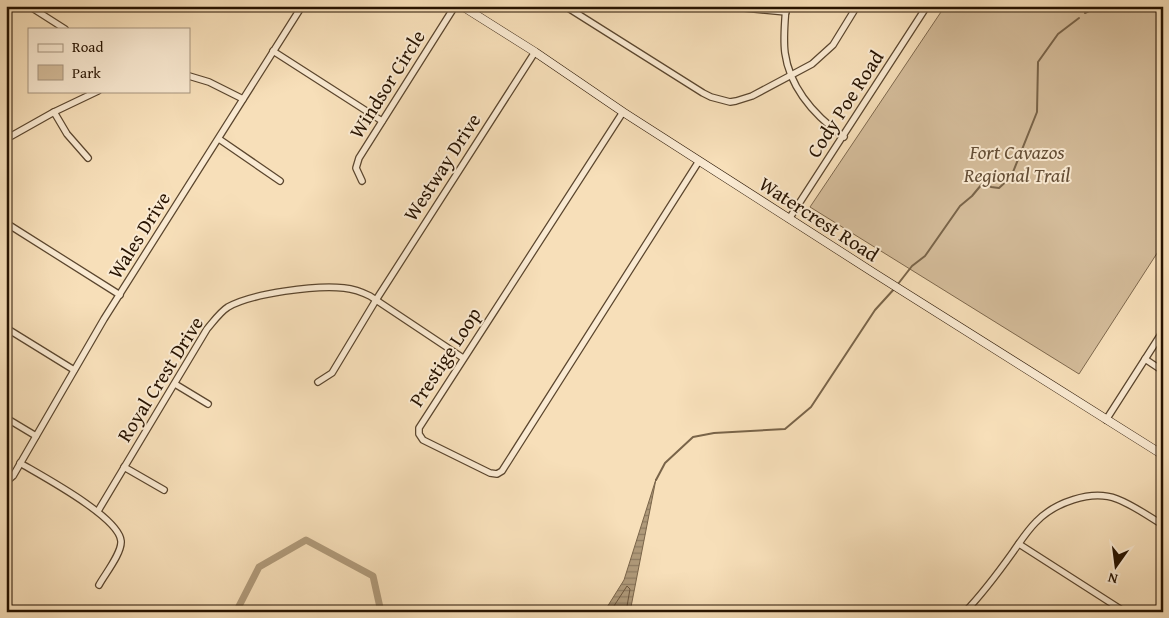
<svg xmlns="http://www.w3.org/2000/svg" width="1169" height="618" viewBox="0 0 1169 618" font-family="'Gentium Book Plus',serif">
	<defs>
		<pattern id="water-rules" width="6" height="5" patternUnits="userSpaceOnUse" patternTransform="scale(1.25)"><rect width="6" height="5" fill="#b09a7a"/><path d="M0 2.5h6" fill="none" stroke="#8f7c62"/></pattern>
	</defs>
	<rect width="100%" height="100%" fill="#f7dfb9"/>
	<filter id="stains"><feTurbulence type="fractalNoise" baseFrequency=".004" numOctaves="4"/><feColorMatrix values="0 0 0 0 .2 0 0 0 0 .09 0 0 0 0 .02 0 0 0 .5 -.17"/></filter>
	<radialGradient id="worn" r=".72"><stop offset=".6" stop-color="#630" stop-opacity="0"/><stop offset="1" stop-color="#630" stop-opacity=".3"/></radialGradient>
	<polygon fill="#d4bc9a" stroke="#7e684d" points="945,6 1163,6 1163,244 1079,374 810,207"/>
	<polygon fill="url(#water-rules)" stroke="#796449" points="656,479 630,612 604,612 624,580"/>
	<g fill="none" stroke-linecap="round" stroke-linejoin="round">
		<polyline stroke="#6c563d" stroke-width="1" points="610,612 627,586 630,589 626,612"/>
		<g stroke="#796449" stroke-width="2">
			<polyline points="1085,13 1099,6"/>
			<polyline points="898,284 912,266 925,256 960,206 972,196 982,184 987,183 991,187 999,188 1011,177 1037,112 1038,62 1058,34 1079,18"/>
			<polyline points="656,480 665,463 693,437 714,433 785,429 811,407 875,310 895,288"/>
		</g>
		<polyline stroke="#b09a7a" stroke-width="7" points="236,612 259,567 306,540 373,576 381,612"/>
		<defs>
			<g id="street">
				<polyline points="29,6 65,29"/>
				<polyline points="565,6 703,93 711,97 730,102 736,101 752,96 812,64 833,45 857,6"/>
				<polyline points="724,6 786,12"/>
				<path d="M786,6c-1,15 -3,32 -1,47 5,36 30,63 59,84"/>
				<polyline points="475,14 480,6"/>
				<polyline points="273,51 382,121"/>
				<polyline points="189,76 209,82 243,99"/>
				<polyline points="54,112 67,134 88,158"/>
				<polyline points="623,112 419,428 419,434 423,440 490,473 497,474 502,471 699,161"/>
				<polyline points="6,139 54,112 98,91"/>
				<polyline points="219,139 280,181"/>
				<polyline points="362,181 356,168 359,158 455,6"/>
				<polyline points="789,219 927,6"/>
				<polyline points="6,223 120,295"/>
				<polyline points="6,328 74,370"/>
				<polyline points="1145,359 1163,371"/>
				<polyline points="318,382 332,373 376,300 535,52"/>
				<polyline points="175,384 208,404"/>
				<polyline points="6,418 36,436"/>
				<polyline points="1106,420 1163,331"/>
				<path d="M20,463c22,13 99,54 101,78 1,12 -16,33 -22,44"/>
				<polyline points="124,467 164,490"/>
				<polyline points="6,482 13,476 104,319 302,6"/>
				<path d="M98,511l109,-182c6,-7 13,-17 21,-22 25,-14 88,-22 116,-19 9,1 18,4 26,8l93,62"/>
				<polyline points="1019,544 1125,612"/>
				<path d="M965,612c18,-19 33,-39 48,-60 7,-10 14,-21 23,-30 18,-19 55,-33 81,-23 16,6 31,17 46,26"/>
			</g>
			<polyline id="secondary" points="462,6 535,52 623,112 874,273 1163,455"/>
		</defs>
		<use href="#street" stroke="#5b462e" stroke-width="8"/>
		<use href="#secondary" stroke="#271300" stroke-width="9"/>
		<use href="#street" stroke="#faead2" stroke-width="5.5"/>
		<use href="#secondary" stroke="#faead2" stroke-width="8"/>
	</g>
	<g text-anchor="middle" stroke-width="4" stroke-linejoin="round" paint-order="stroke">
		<g font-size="20" fill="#271300" stroke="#faead2">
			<text transform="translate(387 84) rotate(-58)" y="7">Windsor Circle</text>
			<text transform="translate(845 104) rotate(-57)" y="7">Cody Poe Road</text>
			<text transform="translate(442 167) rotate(-57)" y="7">Westway Drive</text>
			<text transform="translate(819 219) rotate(33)" y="7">Watercrest Road</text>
			<text transform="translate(139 235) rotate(-58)" y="7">Wales Drive</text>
			<text transform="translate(445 357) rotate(-57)" y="7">Prestige Loop</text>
			<text transform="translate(160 379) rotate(-58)" y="7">Royal Crest Drive</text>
		</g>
		<g font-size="20" font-style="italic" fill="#644e36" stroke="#faead2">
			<text x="1017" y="159">Fort Cavazos<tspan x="1017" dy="23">Regional Trail</tspan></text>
		</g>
	</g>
	<rect width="1169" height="618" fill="none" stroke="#f7dfb9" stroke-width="25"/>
	<rect x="8" y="8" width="1154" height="603" fill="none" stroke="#271300" stroke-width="2.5"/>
	<rect x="12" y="12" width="1144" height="593" fill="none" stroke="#271300"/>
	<rect x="28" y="28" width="162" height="65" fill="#faead2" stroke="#a6947e"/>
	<rect x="38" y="44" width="25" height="8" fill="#faead2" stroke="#a6947e"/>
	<text x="72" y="52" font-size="15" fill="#271300">Road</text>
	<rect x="38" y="65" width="25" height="15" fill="#d4bc9a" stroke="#a6947e"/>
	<text x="72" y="78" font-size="15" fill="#271300">Park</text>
	<g transform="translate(1116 566) rotate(194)" stroke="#faead2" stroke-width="4" paint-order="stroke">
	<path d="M0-4L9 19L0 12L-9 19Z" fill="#271300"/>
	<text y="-8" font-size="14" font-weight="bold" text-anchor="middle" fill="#271300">N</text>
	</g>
	<rect width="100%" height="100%" filter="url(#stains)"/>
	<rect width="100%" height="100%" fill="url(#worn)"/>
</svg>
